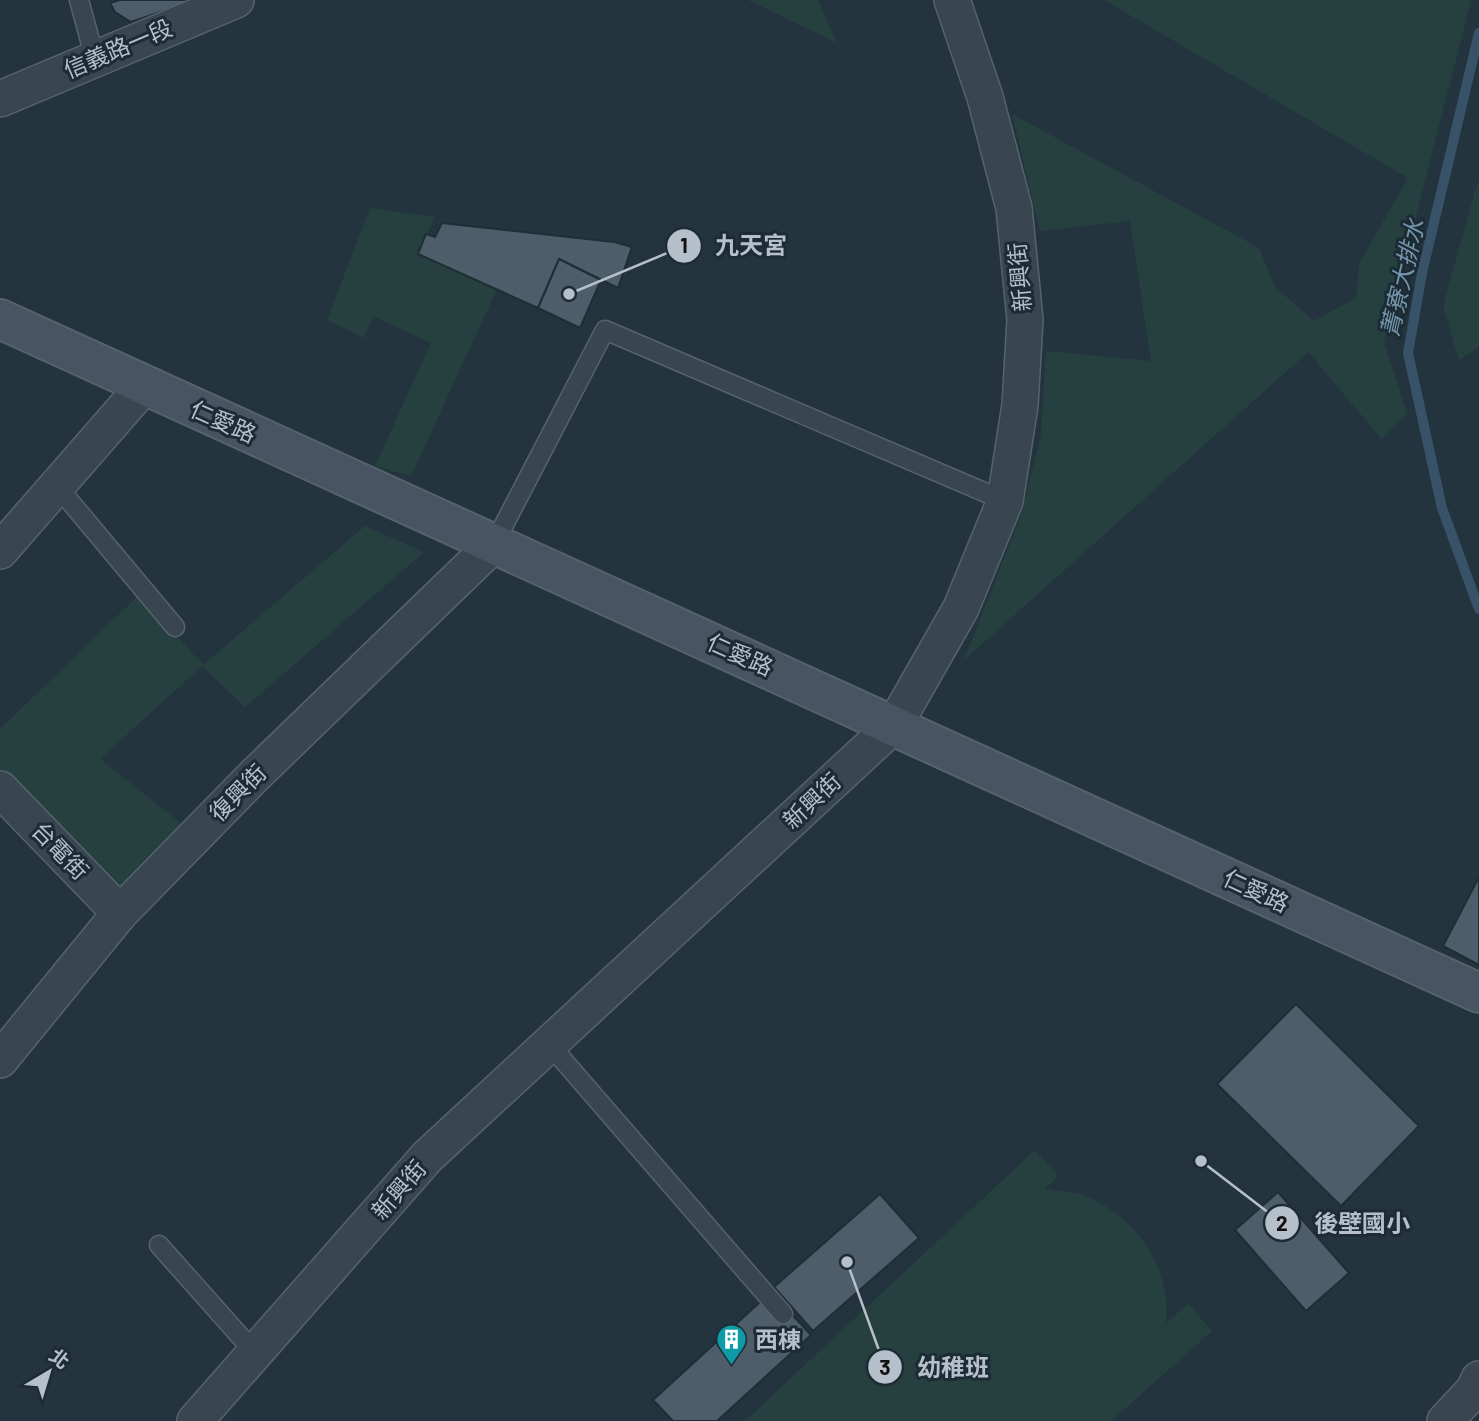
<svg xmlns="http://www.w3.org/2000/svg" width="1479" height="1421" viewBox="0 0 1479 1421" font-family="Barlow,'Noto Sans TC',sans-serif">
	<rect width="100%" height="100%" fill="#24343f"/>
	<g fill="#26403f">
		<polygon points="748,0 818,0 837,43"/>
		<polygon points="1104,0 1471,0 1384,342 1407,414 1382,439 1308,352 964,660 1021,515 1041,435 1046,351 1151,361 1130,221 1040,231 1012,114 1259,248 1275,287 1314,321 1356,298 1359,264 1408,178"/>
		<polygon points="1479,177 1479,347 1459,360 1443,306"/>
		<polygon points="370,208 435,217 418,252 497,289 411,476 375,466 431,343 373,316 364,338 327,320"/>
		<polygon points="365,526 424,552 245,707 202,666 100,759 188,829 127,897 0,770 0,729 139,595 203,665"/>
		<path d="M1035,1150l23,26 -13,13c12,2 27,2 38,6 53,21 88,70 83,128l22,-19 24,27 -101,90h-366z"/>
	</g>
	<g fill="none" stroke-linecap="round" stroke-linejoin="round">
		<polyline stroke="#385367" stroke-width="10" points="1479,33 1422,273 1408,353 1442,508 1479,609"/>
	</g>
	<g fill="#4d5e6a" stroke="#1f2d36" stroke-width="2">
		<polygon points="120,0 189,0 190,2 131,22 115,12 110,3"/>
		<polygon points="442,223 614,242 632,247 618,288 559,259 538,308 418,254 426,234 435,237"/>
		<polygon points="559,259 601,280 580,328 538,308"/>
		<polygon points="1479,877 1479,965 1443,946"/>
		<polygon points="1296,1004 1419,1126 1341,1206 1217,1084"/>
		<polygon points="1278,1192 1349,1273 1306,1311 1235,1230"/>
		<polygon points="880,1194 919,1238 813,1331 774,1287"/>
		<polygon points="771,1292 811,1335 717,1421 673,1421 653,1400"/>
	</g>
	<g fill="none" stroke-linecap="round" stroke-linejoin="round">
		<defs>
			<g id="lane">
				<polyline points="79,0 95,59"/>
				<polyline points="57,486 175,627"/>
				<polyline points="494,544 605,330 1005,501"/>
				<polyline points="549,1044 783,1314"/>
				<polyline points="159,1245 256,1354"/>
			</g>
			<g id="street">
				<polyline points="0,99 236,0"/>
				<polyline points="0,551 144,386"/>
				<polyline points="0,789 120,913"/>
				<polyline points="0,1060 120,913 254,776 494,544"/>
				<polyline points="195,1421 427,1157 895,724 961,608 1005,501 1020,405 1025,320 1014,208 985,97 952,0"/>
				<polyline points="1445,1421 1474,1390 1479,1379"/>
			</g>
			<polyline id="secondary" points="0,319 1479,993"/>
		</defs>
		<use href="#lane" stroke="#56636d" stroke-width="21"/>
		<use href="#street" stroke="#56636d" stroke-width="38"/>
		<use href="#secondary" stroke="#56636d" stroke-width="42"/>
		<use href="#lane" stroke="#39464f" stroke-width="18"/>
		<use href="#street" stroke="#39464f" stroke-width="35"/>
		<use href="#secondary" stroke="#475562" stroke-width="38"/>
	</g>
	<defs>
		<symbol id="building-pin" viewBox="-11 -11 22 30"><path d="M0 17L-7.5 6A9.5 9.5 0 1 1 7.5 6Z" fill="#0f9aa8" stroke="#1d2b34"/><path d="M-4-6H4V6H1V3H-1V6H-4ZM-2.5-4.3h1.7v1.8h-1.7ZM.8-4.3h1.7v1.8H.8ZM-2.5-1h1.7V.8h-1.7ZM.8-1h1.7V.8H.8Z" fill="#fff"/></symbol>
	</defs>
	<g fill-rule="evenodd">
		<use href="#building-pin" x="714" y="1322" width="35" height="47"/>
	</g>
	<g text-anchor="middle" stroke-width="6" stroke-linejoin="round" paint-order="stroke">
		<g font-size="23" fill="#b5c0ca" stroke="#1d2b34">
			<text transform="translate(118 49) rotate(-23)" y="8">信義路一段</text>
			<text transform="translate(1020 277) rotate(-95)" y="8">新興街</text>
			<text transform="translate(223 422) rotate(24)" y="8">仁愛路</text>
			<text transform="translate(740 655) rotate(24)" y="8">仁愛路</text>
			<text transform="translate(238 793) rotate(-45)" y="8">復興街</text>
			<text transform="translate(812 801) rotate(-43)" y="8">新興街</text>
			<text transform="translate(60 851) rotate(46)" y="8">台電街</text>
			<text transform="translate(1256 891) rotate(25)" y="8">仁愛路</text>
			<text transform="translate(399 1190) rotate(-49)" y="8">新興街</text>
		</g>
		<g font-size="23" font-weight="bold" fill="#b5c0ca" stroke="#1d2b34" text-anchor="start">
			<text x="755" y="1348">西棟</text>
		</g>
		<g font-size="24" font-style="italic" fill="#7596ad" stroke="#1d2b34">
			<text transform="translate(1403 278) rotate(-77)" y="8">菁寮大排水</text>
		</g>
	</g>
	<path fill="none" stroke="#b5c0ca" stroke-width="2.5" d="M569 294L684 246M1201 1161L1282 1223M847 1262L885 1367"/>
	<g fill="#b5c0ca" stroke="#1d2b34" stroke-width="2.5">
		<circle cx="569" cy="294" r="7"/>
		<circle cx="1201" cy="1161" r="7"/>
		<circle cx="847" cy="1262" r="7"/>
		<circle cx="684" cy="246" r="18"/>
		<circle cx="1282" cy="1223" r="18"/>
		<circle cx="885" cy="1367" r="18"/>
	</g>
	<g font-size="21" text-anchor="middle" font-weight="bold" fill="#111">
		<text x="684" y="253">1</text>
		<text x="1282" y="1231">2</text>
		<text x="885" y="1375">3</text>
	</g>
	<g font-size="24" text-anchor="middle" font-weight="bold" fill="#b5c0ca" stroke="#1d2b34" stroke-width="6" stroke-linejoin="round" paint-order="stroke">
		<text x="751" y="254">九天宮</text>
		<text x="1362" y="1232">後壁國小</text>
		<text x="953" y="1376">幼稚班</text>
	</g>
	<g transform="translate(49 1372) rotate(38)" stroke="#1d2b34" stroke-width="5" paint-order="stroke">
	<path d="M0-5L12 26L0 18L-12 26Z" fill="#b5c0ca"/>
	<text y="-10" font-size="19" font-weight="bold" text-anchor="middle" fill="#b5c0ca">北</text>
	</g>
</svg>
